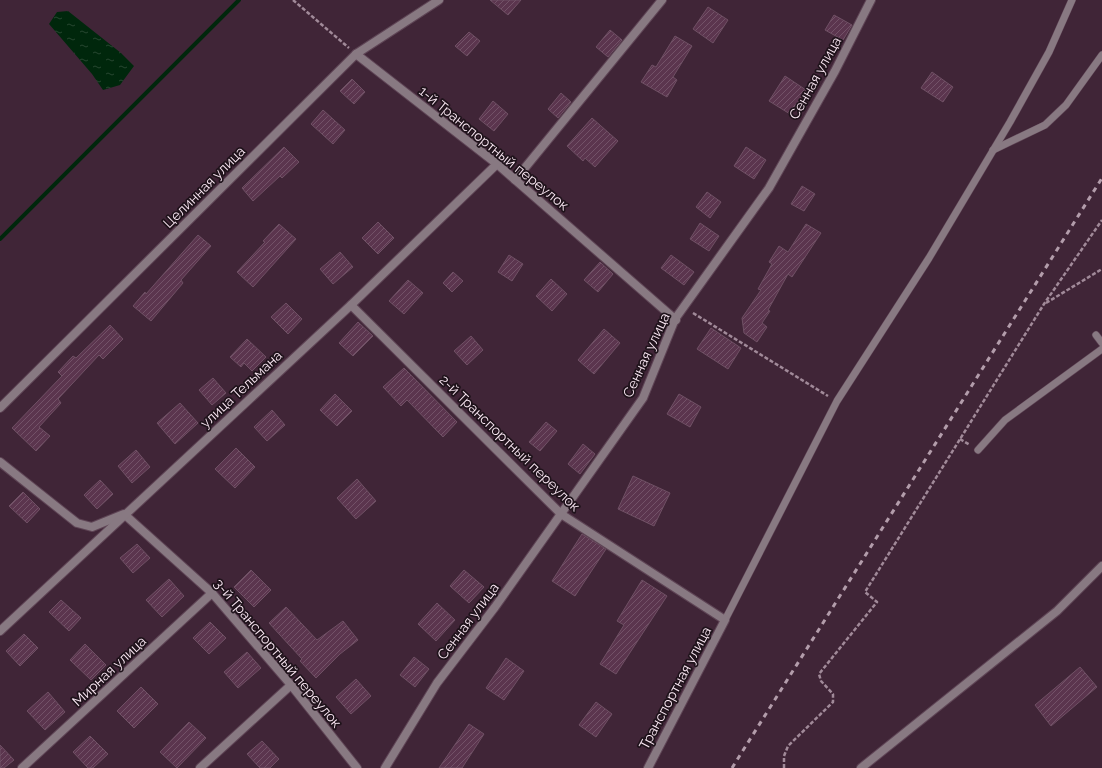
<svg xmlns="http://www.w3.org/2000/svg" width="1102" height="768" viewBox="0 0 1102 768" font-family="Raleway,sans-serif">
	<defs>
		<pattern id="water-ripples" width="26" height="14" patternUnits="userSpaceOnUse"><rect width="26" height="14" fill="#00270c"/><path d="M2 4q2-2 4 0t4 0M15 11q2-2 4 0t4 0" fill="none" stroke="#264630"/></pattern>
		<pattern id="building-hatch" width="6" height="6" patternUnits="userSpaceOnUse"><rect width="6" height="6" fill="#5b354e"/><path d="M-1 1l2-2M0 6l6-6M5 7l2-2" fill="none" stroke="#735268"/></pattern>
	</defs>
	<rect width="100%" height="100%" fill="#402537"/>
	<polygon fill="url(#water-ripples)" points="68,11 121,53 134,66 120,85 103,90 92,74 49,24 57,12"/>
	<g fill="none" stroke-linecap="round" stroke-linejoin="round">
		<polyline stroke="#00270c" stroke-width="4" points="0,239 239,0"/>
	</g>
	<g fill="url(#building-hatch)" stroke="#6f5064">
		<polygon points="490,0 521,0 508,15"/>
		<polygon points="708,7 728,20 713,43 693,29"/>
		<polygon points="834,15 852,25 843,40 825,30"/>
		<polygon points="610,30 622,40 608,57 596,47"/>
		<polygon points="469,32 480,41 467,56 455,46"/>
		<polygon points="675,36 692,46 673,77 677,80 667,97 641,82 652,65 656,67"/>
		<polygon points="932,72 953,87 943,102 921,88"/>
		<polygon points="785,76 806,90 790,114 769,101"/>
		<polygon points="352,79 365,92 354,104 340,91"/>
		<polygon points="561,93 571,102 558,118 548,109"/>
		<polygon points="493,101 508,114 494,131 479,119"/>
		<polygon points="323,110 345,130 333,144 311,124"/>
		<polygon points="592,118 618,141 595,167 585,158 583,161 567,146"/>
		<polygon points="284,147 299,162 282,178 280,176 253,201 242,188"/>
		<polygon points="746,147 766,160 754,179 734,166"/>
		<polygon points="802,186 815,194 804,211 791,204"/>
		<polygon points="707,192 721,202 710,218 696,207"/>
		<polygon points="378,222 394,238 378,254 362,238"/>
		<polygon points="700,223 719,236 709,251 690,239"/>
		<polygon points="279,224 296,239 253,287 237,272 265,242 263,241"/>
		<polygon points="806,224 821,233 792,277 788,274 768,310 770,311 762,323 767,327 757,342 744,333 742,318 761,290 758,289 772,264 769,262 779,246 788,252"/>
		<polygon points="198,235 211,246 181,280 183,283 151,321 133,306 145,292 146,294"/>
		<polygon points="340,252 353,267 333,284 320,269"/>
		<polygon points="509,255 523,264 512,281 498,272"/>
		<polygon points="671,255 694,272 684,285 661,268"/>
		<polygon points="600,262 613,274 598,292 584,280"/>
		<polygon points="453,272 463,281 452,292 443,283"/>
		<polygon points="551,279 567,294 552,311 536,296"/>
		<polygon points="408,280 423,293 404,314 389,301"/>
		<polygon points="286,303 302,319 288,334 271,317"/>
		<polygon points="358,322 373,336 353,356 339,343"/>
		<polygon points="110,325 123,339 103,359 99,355 58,399 61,403 39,427 50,436 36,451 12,428 62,376 58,372 73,356 76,358"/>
		<polygon points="711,328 741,348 728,369 697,349"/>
		<polygon points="604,329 620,343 594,374 578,360"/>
		<polygon points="471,336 483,350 467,365 454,351"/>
		<polygon points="247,339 266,357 252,371 244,363 241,367 230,357"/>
		<polygon points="404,368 457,422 443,437 407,400 401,406 383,387"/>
		<polygon points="213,378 226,393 212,405 199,390"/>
		<polygon points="335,394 352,411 337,426 320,410"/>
		<polygon points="679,394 701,407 690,427 667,414"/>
		<polygon points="180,403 198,423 175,444 157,423"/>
		<polygon points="272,410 285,425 267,441 254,427"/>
		<polygon points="546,422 557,431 540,451 529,442"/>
		<polygon points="583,444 595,454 580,474 568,464"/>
		<polygon points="236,448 255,467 235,488 215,469"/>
		<polygon points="136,450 150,467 132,483 118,466"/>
		<polygon points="633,476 670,493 654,526 618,509"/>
		<polygon points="357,479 376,501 356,519 337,498"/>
		<polygon points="100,480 113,494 97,509 84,495"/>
		<polygon points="23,492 40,509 27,523 9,506"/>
		<polygon points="582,534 606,549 575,596 552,581"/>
		<polygon points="137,544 150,558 133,573 120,558"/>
		<polygon points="251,570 271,590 254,607 234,587"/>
		<polygon points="464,570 484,587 469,603 450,586"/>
		<polygon points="169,579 184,596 162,617 146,600"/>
		<polygon points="642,580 667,596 616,674 600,664 624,625 617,621"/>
		<polygon points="61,600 81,618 69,631 49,612"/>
		<polygon points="437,603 455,620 436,641 418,624"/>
		<polygon points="286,607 317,640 343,621 358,640 340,654 316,678 300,661 302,659 269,623"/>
		<polygon points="210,622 226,638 209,654 193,638"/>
		<polygon points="24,634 38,648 20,666 6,651"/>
		<polygon points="85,644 106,665 91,680 70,660"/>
		<polygon points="247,652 261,668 238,688 224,672"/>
		<polygon points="414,657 429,669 415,687 400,675"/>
		<polygon points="506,658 524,671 504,700 486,688"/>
		<polygon points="1080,667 1097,687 1051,726 1035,705"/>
		<polygon points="356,679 371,696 351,714 336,697"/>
		<polygon points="141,687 158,704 134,728 117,711"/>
		<polygon points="48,692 65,712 45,730 27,711"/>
		<polygon points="596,702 612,714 596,737 579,725"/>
		<polygon points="189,722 206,738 177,768 160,752"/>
		<polygon points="469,724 484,734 462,768 439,768"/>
		<polygon points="90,736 108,754 93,768 88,768 73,752"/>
		<polygon points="262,741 279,759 270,768 260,768 247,754"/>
		<polygon points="0,745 14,760 4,768 0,768"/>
	</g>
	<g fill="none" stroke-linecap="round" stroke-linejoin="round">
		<defs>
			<g id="lane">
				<polyline points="993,150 1045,125 1066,105 1102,55"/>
				<polyline points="1096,335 1102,343"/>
				<polyline points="978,450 1005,420 1102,349"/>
				<polyline points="725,620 837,401 929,258 1010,122 1049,52 1072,0"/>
			</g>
			<g id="street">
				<polyline points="356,54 497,164 676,320"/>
				<polyline points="515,180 662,0"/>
				<polyline points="351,305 561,514 725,620 648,768"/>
				<polyline points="0,408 356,54 439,0"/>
				<polyline points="0,462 77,523 92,527 124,514 212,593 291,685 357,768"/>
				<polyline points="0,631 351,305 497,164"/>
				<polyline points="22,768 212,593"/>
				<polyline points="200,768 291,685"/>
				<polyline points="385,768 437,683 495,607 643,398 675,319 769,188 835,71 871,0"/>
				<polyline points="861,768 1057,611 1102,566"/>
			</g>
		</defs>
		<use href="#lane" stroke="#5e4455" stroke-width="8"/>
		<use href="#street" stroke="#5e4455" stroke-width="10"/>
		<g stroke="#a18a99" stroke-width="2.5" stroke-dasharray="4 2" stroke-linecap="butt">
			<polyline points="293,0 349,48"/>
			<polyline points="1046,303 1102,269"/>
			<polyline points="693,313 828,396"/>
			<polyline points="960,439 970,445"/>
			<polyline points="784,768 784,756 788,746 833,702 833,694 821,681 819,674 877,602 865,592 1044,304 1102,220"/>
		</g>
		<use href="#lane" stroke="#887982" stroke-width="7"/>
		<use href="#street" stroke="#887982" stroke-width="8"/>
		<polyline stroke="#b39dab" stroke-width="3" stroke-dasharray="5 5" stroke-linecap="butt" points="732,768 1102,178"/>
	</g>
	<g text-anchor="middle" stroke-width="3.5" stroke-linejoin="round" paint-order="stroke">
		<g font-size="14" fill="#fce9f5" stroke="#1f131b">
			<text transform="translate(815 78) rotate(-61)" y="5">Сенная улица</text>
			<text transform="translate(494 148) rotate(39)" y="5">1-й Транспортный переулок</text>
			<text transform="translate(204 187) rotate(-45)" y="5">Целинная улица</text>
			<text transform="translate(646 355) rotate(-65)" y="5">Сенная улица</text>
			<text transform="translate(241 389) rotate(-43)" y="5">улица Тельмана</text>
			<text transform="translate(510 443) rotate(44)" y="5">2-й Транспортный переулок</text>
			<text transform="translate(468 621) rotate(-53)" y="5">Сенная улица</text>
			<text transform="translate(278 653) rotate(50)" y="5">3-й Транспортный переулок</text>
			<text transform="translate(109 671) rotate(-43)" y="5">Мирная улица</text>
			<text transform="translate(675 688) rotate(-62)" y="5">Транспортная улица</text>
		</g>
	</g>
</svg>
